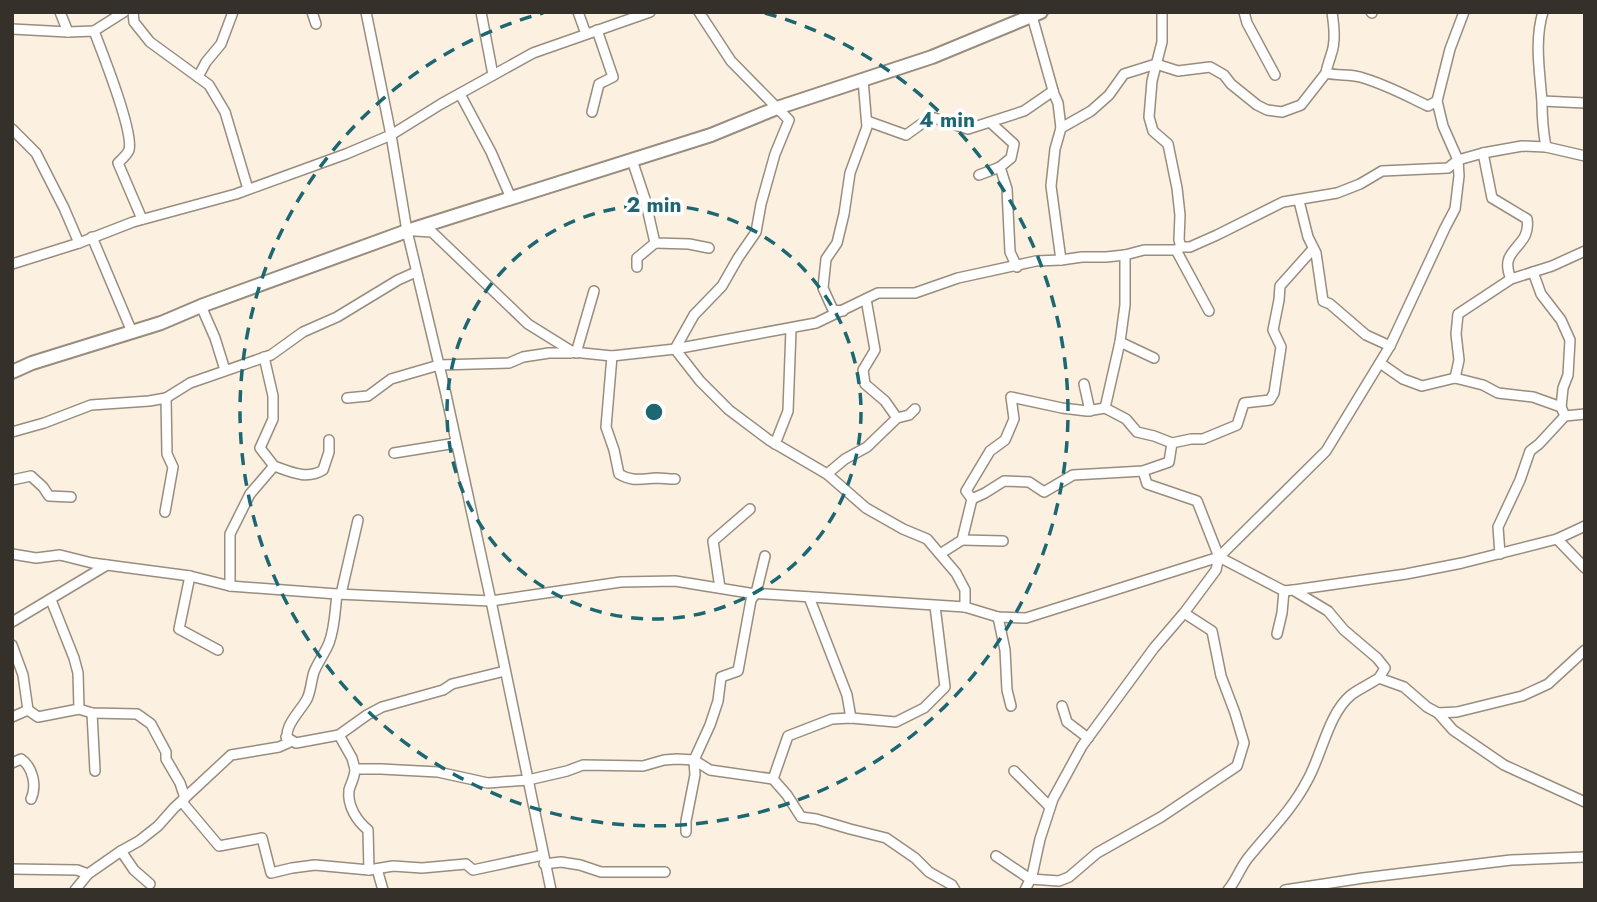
<svg xmlns="http://www.w3.org/2000/svg" width="1597" height="902" viewBox="0 0 1597 902" font-family="Jost,sans-serif">
	<rect width="100%" height="100%" fill="#fcf0e0"/>
	<g fill="none" stroke-linecap="round" stroke-linejoin="round">
		<defs>
			<g id="minor">
				<polyline points="60,12 68,32"/>
				<polyline points="133,12 134,22 150,42 209,85 225,112 248,189"/>
				<polyline points="312,12 316,24"/>
				<polyline points="366,12 391,135 407,231 445,390 491,601 551,890"/>
				<polyline points="481,12 493,75"/>
				<polyline points="578,12 586,34"/>
				<polyline points="1162,12 1162,42 1152,81 1149,117 1153,131 1168,144 1177,188 1180,215 1179,240 1181,247"/>
				<polyline points="1244,12 1247,23 1275,75"/>
				<polyline points="1371,12 1372,13"/>
				<path d="M1543,12c-9,29 -3,61 -1,90 0,15 1,29 4,45"/>
				<polyline points="1032,16 1054,94 1058,103 1061,128"/>
				<path d="M12,29l56,3 26,-1c8,21 40,101 35,119 -2,5 -8,10 -11,13l24,56"/>
				<polyline points="94,31 124,12"/>
				<path d="M1326,73c1,-7 3,-11 5,-18 5,-13 3,-29 1,-43"/>
				<polyline points="198,77 206,62 221,44 233,12"/>
				<polyline points="460,94 491,152 511,198"/>
				<polyline points="1542,101 1585,103"/>
				<polyline points="592,112 599,84 613,77 597,30"/>
				<polyline points="867,121 906,135 931,117 968,129 1024,111 1053,91"/>
				<polyline points="12,129 36,153 64,208 79,243"/>
				<path d="M1483,153l9,45 35,21c5,30 -30,28 -16,60"/>
				<polyline points="632,160 645,199 655,243 689,244 709,248"/>
				<polyline points="1000,167 1007,189 1010,252 1017,267"/>
				<polyline points="979,175 1000,167 1011,158 1014,144 991,123"/>
				<polyline points="1299,201 1308,237 1316,253 1323,301 1330,304 1366,335 1390,346"/>
				<polyline points="415,231 432,232 528,324 573,352 612,356 675,349 816,323 878,293 915,293 958,278 1036,261 1061,260 1082,257 1106,257 1125,255 1144,250 1176,250 1181,247 1190,247 1217,235 1283,202 1337,193 1360,184 1382,171 1448,168 1458,160 1483,153 1522,146 1546,147 1585,156"/>
				<polyline points="92,237 132,332"/>
				<polyline points="1176,250 1209,311"/>
				<polyline points="1125,255 1125,305 1120,342 1105,408 1126,419 1137,432 1154,436 1172,443 1191,439 1203,439 1237,425 1244,403 1270,400 1274,393 1281,347 1273,330 1279,300 1280,286 1313,249"/>
				<path d="M1061,260l-10,-74 4,-37 6,-21 30,-17 18,-16 15,-21 32,-10 22,7 32,-4 14,8 7,9 26,21 10,5 15,2 19,-7 25,-32c11,3 23,1 34,4 25,7 45,18 68,29l9,-5"/>
				<polyline points="12,264 79,243 133,222 236,194 346,154 391,135 441,104 533,53 650,12"/>
				<polyline points="637,267 637,258 655,243"/>
				<polyline points="1533,272 1541,294 1561,320 1570,340 1568,375 1563,388 1561,407"/>
				<polyline points="201,306 215,338 225,370"/>
				<polyline points="843,311 833,310 823,288 826,259 837,243 844,214 850,173 867,127 863,80"/>
				<polyline points="1120,342 1154,358"/>
				<polyline points="675,349 694,315 722,286 738,258 756,232 761,204 775,154 789,120 731,61 699,12"/>
				<polyline points="675,349 700,381 729,410 769,440 827,474 866,508 903,529 927,539 956,573 965,590 965,607"/>
				<polyline points="576,353 594,291"/>
				<path d="M612,356l-6,71 8,23 5,24c13,8 23,5 37,4 6,0 12,1 19,1"/>
				<polyline points="1380,363 1403,379 1422,386 1455,378 1483,385 1498,393 1533,397 1561,407 1565,416"/>
				<polyline points="1455,378 1459,360 1456,334 1458,314 1511,279 1552,266 1585,251"/>
				<polyline points="1084,384 1090,411"/>
				<polyline points="347,398 368,396 391,379 439,365 509,363 523,357 549,353 571,353"/>
				<polyline points="897,418 909,415 915,409"/>
				<polyline points="12,432 44,423 91,405 149,401 166,398 190,383 271,355 303,332 337,317 398,280 416,272"/>
				<polyline points="775,444 788,411 791,329"/>
				<polyline points="394,453 456,443"/>
				<path d="M274,466c17,6 33,14 49,4l6,-18v-12"/>
				<polyline points="1143,471 1147,484 1197,501 1219,557 1284,591 1293,590 1328,611 1344,630 1377,658 1385,668 1379,678"/>
				<polyline points="827,474 845,459 867,447 897,418 885,401 865,384 863,370 875,350 866,299"/>
				<polyline points="12,480 31,476 43,487 49,496 71,497"/>
				<polyline points="972,499 985,493 1004,481 1029,482 1044,492 1073,475 1143,471 1169,462 1172,443"/>
				<polyline points="165,512 173,467 167,454 166,398"/>
				<polyline points="1557,539 1585,568"/>
				<polyline points="962,540 1003,541"/>
				<polyline points="12,554 36,558 60,555 92,563 190,576 230,586 337,594 491,601 621,582 675,581 749,593 965,607 998,617 1026,618 1219,557 1326,451 1390,346 1445,228 1455,209 1459,176 1458,160 1443,126 1437,101 1450,49 1464,12"/>
				<polyline points="940,554 962,540 972,499 966,491 990,451 1005,440 1014,419 1011,397 1062,408 1087,411 1105,408"/>
				<polyline points="1500,554 1498,527 1520,480 1530,451 1539,444 1565,416 1585,414"/>
				<polyline points="190,576 179,629 218,650"/>
				<polyline points="230,586 230,534 250,494 274,466 260,448 273,419 273,396 264,357"/>
				<polyline points="720,588 713,541 750,509"/>
				<polyline points="1294,590 1406,574 1462,563 1557,539 1585,526"/>
				<polyline points="341,594 358,520"/>
				<polyline points="809,597 847,695 851,718"/>
				<polyline points="51,600 74,658 78,673 79,709"/>
				<polyline points="935,606 945,687 924,708 896,722 851,718 832,719 788,736 773,779 787,795 801,817 816,819 850,829 886,838 915,858 929,872 952,885 955,890"/>
				<polyline points="998,617 1005,650 1007,690 1011,706"/>
				<polyline points="12,622 107,565"/>
				<polyline points="1277,634 1282,613 1284,591"/>
				<polyline points="12,645 23,675 28,710"/>
				<polyline points="1062,706 1067,722 1088,738"/>
				<polyline points="92,713 95,771"/>
				<polyline points="1438,713 1457,712 1522,696 1548,684 1585,650"/>
				<polyline points="12,717 28,710 38,717 79,709 92,713 137,714 151,724 166,752 166,759 180,783 185,798"/>
				<polyline points="339,735 352,758 355,769 381,769 438,772 488,783 528,780 567,771 583,765 643,766 664,760 677,759 694,760 710,770 773,779"/>
				<polyline points="286,737 296,743 339,735 367,715 382,707 443,690 452,684 505,671"/>
				<path d="M12,763l9,-4c12,8 16,27 10,40"/>
				<path d="M355,769c0,8 -4,14 -6,21 -2,16 8,31 19,40l1,40"/>
				<polyline points="1014,771 1050,807"/>
				<polyline points="182,802 219,846 262,838 271,873 292,868 315,865 369,870 393,866 422,868 466,864 473,870 543,855"/>
				<polyline points="686,832 686,821 695,775 694,760 710,725 718,701 721,677 738,671 751,600 756,593 765,556"/>
				<polyline points="121,851 134,870 150,884"/>
				<polyline points="996,856 1030,879 1059,881 1069,877 1097,853 1161,817 1237,766 1244,743 1235,713 1221,676 1212,631 1184,613"/>
				<polyline points="544,864 561,862 580,865 601,872 665,872"/>
				<polyline points="12,869 77,870 88,874"/>
				<polyline points="377,869 383,890"/>
				<path d="M75,890l13,-16 33,-23 18,-10 19,-15 16,-18 57,-53 48,-8 9,-4c-6,-16 12,-31 19,-44 4,-8 4,-18 7,-27 4,-10 11,-19 15,-29 6,-16 6,-33 8,-49"/>
				<polyline points="1025,890 1032,876 1040,839 1053,799 1082,746 1154,648 1184,613 1216,570 1219,557"/>
				<path d="M1228,890c8,-9 12,-22 20,-32 20,-25 44,-48 59,-77 15,-26 21,-67 44,-86 8,-6 19,-11 28,-17l25,9 23,20 11,6 15,17 51,35 81,37"/>
				<polyline points="1285,890 1363,878 1511,860 1585,857"/>
			</g>
			<polyline id="tertiary" points="12,372 32,363 161,323 201,306 407,231 711,135 777,108 932,57 1041,12"/>
		</defs>
		<use href="#minor" stroke="#988d7e" stroke-width="12"/>
		<use href="#tertiary" stroke="#988d7e" stroke-width="16"/>
		<use href="#minor" stroke="#fff" stroke-width="9"/>
		<use href="#tertiary" stroke="#fff" stroke-width="12"/>
	</g>
	<g fill="none" stroke="#1d6772" stroke-width="3.5" stroke-dasharray="12 9">
		<circle cx="654" cy="412" r="207"/>
		<path d="M765 13A414 414 0 1 1 543 13"/>
	</g>
	<circle cx="654" cy="412" r="10" fill="#1d6772" stroke="#fff" stroke-width="3.5"/>
	<g font-size="21" text-anchor="middle" font-weight="bold" fill="#1d6772" stroke="#fff" stroke-width="7" stroke-linejoin="round" paint-order="stroke">
		<text x="947" y="127">4 min</text>
		<text x="654" y="212">2 min</text>
	</g>
	<rect width="1597" height="902" fill="none" stroke="#35302a" stroke-width="28"/>
</svg>
